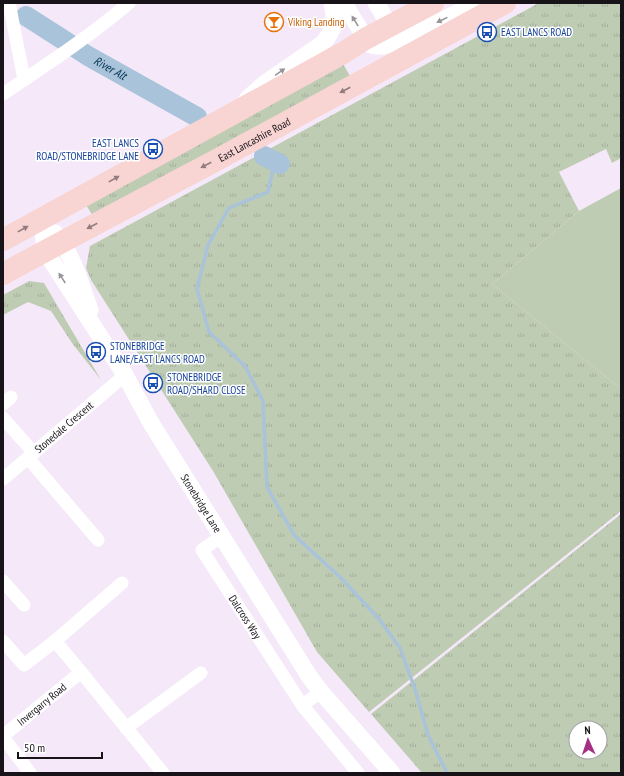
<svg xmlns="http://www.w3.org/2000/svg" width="624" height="776" viewBox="0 0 624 776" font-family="'PT Sans Narrow',sans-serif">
	<defs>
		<pattern id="grass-tufts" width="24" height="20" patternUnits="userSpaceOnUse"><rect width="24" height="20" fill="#bfccb4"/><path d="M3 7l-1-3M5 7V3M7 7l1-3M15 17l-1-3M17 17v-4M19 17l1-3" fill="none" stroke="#a3ae9a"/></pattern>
	</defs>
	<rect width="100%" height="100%" fill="#f5e9f9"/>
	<g fill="url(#grass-tufts)" fill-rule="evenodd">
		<polygon points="539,3 621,3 621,158 612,163 606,149 559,172 579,211 492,284 621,389 621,511 369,712 317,652 213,471 91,280 86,268 90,246"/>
		<polygon points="342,62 350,76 93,216 86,205"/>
		<polygon points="29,281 44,283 101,380 72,343 51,311 28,302 3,315 3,295"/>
		<path d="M621,514v259h-199l-51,-59zM576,728h24v24h-24z"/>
	</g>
	<polygon fill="#bfccb4" points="621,188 621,389 492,284 579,211"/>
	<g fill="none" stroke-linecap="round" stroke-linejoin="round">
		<polyline stroke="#a8c3da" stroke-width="3.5" points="275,161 268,192 229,208 208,245 197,289 209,332 245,366 263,401 267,487 294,535 340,577 379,619 400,648 415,689 428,735 447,773"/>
		<g stroke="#a8c3da" stroke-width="20">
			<path id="s1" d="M26,16l36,23 26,17 109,61"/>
			<polyline points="264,156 280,164"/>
		</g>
		<g stroke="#fff" stroke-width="13">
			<polyline points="9,3 24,79"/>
			<path d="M3,94c43,-29 86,-57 126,-91"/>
			<polyline points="3,404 11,397"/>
			<polyline points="3,418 34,453"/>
			<polyline points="28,458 98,540"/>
			<path id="s2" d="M3,479l122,-104"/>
			<path id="s3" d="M222,536l-20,14 100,155 56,68"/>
			<polyline points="3,581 24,605"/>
			<polyline points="3,641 24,665 55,641 81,672"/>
			<polyline points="55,641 122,583"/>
			<polyline points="302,705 321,692"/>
			<polyline points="126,728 201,673"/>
			<path id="s4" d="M3,736l78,-64 82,101"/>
			<polyline points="3,737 30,773"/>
		</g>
		<g stroke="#fff" stroke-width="17">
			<polyline points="343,3 346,7 368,42 371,45 376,46 383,46 400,41 477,3"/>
			<path d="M376,3c6,10 15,22 16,34"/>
			<path d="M247,99l17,-15 58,-40c13,-14 14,-23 10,-41"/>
			<path id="s5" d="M42,218l3,33 80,124 26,48 158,253 12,16 71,81"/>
			<path d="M55,233c18,22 25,49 35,77"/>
		</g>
		<g stroke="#f8d4d2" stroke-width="22">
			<polyline points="3,240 343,53 365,39 433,3"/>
			<path id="s6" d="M3,274c69,-38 140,-75 210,-112 98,-53 195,-106 292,-159"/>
		</g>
	</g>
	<defs><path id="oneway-solid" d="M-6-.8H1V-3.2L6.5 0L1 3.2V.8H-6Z"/></defs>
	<g fill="#979598">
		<use href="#oneway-solid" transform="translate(442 20) rotate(154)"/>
		<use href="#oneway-solid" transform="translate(355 21) rotate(-122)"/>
		<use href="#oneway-solid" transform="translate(280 72) rotate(-35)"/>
		<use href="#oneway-solid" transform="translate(62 278) rotate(-123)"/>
	</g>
	<g fill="#937d7f">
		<use href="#oneway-solid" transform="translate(345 90) rotate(152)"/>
		<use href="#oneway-solid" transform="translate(206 165) rotate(152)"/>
		<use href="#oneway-solid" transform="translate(114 179) rotate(-29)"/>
		<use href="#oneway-solid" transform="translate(92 226) rotate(152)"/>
		<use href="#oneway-solid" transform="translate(23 229) rotate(-29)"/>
	</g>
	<defs>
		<symbol id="bar-ring" viewBox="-11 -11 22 22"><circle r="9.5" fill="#fff" stroke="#e8710a" stroke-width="1.5"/><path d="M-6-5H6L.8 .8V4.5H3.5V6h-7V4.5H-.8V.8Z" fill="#e8710a"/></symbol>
		<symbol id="bus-ring" viewBox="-11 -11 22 22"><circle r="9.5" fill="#fff" stroke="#1a4fb4" stroke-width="1.5"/><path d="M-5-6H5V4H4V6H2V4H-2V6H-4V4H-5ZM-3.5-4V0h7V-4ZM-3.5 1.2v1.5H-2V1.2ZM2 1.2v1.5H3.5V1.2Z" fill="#1a4fb4"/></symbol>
	</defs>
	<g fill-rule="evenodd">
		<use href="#bar-ring" x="263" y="11" width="22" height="22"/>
		<use href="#bus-ring" x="476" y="21" width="22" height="22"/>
		<use href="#bus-ring" x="142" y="138" width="22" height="22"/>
		<use href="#bus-ring" x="85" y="341" width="22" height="22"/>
		<use href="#bus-ring" x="142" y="372" width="22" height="22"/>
	</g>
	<g text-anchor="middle" stroke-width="3" stroke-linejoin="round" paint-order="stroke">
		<g font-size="11" fill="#c56008" stroke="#fff" text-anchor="start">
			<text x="288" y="26">Viking Landing</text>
		</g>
		<g font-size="11" fill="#164399" stroke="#fff" text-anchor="start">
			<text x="501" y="36">EAST LANCS ROAD</text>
			<text x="139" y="147" text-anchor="end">EAST LANCS<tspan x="139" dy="13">ROAD/STONEBRIDGE LANE</tspan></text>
			<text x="110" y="350">STONEBRIDGE<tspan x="110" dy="13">LANE/EAST LANCS ROAD</tspan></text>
			<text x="167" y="381">STONEBRIDGE<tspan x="167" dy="13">ROAD/SHARD CLOSE</tspan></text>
		</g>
		<g font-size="11" fill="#171319" stroke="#fff">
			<text dy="4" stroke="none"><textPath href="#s6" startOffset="285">East Lancashire Road</textPath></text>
			<text dy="4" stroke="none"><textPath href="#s2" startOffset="80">Stonedale Crescent</textPath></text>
			<text dy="4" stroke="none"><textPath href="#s5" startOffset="330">Stonebridge Lane</textPath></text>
			<text dy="4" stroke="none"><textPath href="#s3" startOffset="104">Dalcross Way</textPath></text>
			<text dy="4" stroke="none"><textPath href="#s4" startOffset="50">Invergarry Road</textPath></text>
		</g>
		<g font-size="12" font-style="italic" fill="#033252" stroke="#fff">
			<text dy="4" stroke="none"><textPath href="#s1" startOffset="99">River Alt</textPath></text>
		</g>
	</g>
	<rect width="624" height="776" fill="none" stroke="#171319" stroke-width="8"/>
	<g transform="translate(588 740) rotate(357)"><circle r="19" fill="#ffffff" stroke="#a2a1a3"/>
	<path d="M0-3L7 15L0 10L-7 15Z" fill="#a62f86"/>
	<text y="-6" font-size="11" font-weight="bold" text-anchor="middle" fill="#171319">N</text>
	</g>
	<path d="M18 752v6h84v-6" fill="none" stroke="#171319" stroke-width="2"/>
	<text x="24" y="752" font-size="12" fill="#171319" stroke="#ffffff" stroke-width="3" paint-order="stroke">50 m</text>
</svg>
